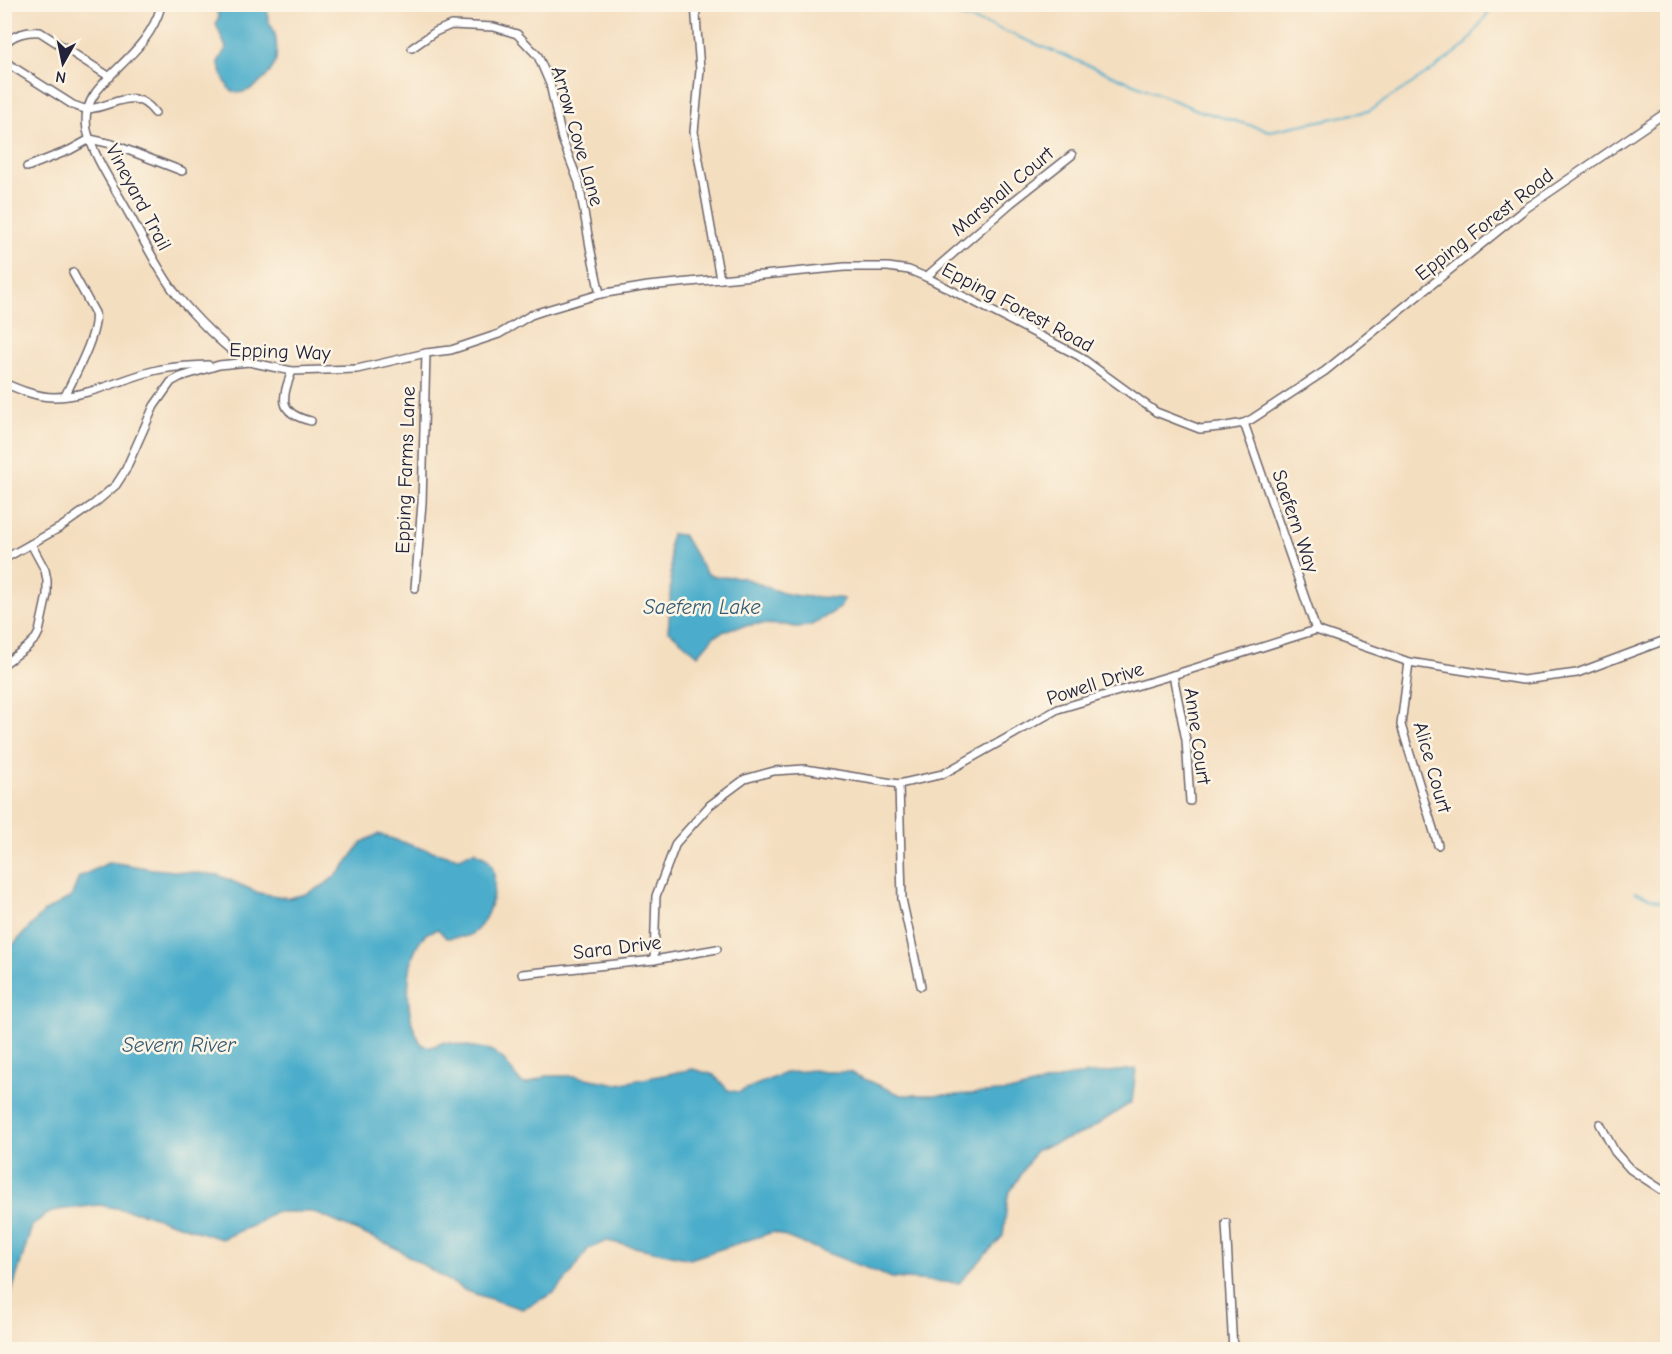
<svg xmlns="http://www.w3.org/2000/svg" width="1672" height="1354" viewBox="0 0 1672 1354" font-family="'Comic Neue',sans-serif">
	<rect width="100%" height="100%" fill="#fcf5e5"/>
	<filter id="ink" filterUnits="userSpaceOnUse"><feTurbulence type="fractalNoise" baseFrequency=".0167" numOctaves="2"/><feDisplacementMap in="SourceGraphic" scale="12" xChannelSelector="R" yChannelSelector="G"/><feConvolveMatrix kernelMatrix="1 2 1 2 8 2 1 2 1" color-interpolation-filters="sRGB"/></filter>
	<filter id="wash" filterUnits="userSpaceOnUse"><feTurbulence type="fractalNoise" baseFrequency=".008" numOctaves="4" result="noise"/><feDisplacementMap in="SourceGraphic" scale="24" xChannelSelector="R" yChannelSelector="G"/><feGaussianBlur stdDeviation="1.35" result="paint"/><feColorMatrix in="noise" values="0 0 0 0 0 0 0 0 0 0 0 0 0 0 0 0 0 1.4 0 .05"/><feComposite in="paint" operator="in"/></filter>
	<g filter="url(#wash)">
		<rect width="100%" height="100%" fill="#f4dec0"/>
		<g fill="#4badcb" stroke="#366883" stroke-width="1.5">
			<path d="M213,5h55c0,4 -1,9 0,14 1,4 4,8 6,12 3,9 3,19 2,28 -2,15 -29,40 -44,32 -6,-3 -12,-23 -14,-29l8,-14 -10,-24 3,-8z"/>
			<path d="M671,534l12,1c5,7 20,36 25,39 10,6 21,1 32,3 16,4 32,14 48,17 18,5 37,2 56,5l-4,9 -30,18 -15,1 -8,-2 -30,-1 -25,4 -18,8 -16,19 -30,-25c3,-21 2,-42 3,-63 0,-13 -4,-19 0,-33z"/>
			<path d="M378,834l42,14 39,10 15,-7c8,4 15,7 18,15 7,20 -3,58 -22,69 -6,3 -17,2 -24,3l-8,-9c-4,2 -10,3 -13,6 -19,19 -19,63 -13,88 2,7 6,15 10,22l9,2 13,-5 47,8 12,9 18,24 6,1 19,-8h29l43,8 75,-15 21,6 14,15 11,2 46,-19 28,-3 11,2h25l52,23h55l57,-4 58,-15 65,-7 -4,33 -46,30 -50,18 -28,45 -5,41 -44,47 -67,-5 -119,-46 -83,27 -83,-18 -19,8 -17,25 -17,19 -32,16 -56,-18 -74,-45 -79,-34h-39l-18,12 -35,15 -79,-26 -43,-8 -41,5 -13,5 -13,11 -27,88v-361l40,-42 26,-14 8,-20 31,-15 43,7 65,6 41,18 30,5 17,-4 18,-9 16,-13 22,-30z"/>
		</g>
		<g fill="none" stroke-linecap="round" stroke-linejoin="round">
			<g stroke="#4badcb" stroke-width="2">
				<polyline points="917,4 992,26 1200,111 1270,131 1369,111 1425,75 1465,46 1490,10"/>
				<polyline points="1635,892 1668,905"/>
			</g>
		</g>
	</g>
	<g filter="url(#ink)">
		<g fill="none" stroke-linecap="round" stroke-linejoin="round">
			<defs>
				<g id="minor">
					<polyline points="695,4 700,70 694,132 720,279"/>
					<path d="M161,6c-8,30 -29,48 -50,69 -9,10 -19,19 -23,33 -3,7 -2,15 -1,22 6,26 28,58 41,82 16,28 29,57 48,82 16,20 51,57 73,68"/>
					<path d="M4,45c8,-11 24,-14 36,-13l70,45"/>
					<polyline points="412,48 435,32 451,25 494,27 517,34 538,56 550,84 562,139 579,183 590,247 600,294"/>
					<path d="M4,59l6,6 63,40c4,1 9,4 14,4 26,-1 46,-25 68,4"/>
					<polyline points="90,139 112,144 182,171"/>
					<polyline points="27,167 70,150 90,139"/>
					<polyline points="926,277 1011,203 1072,155"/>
					<path d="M292,371c-10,27 -15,42 19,50"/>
					<path d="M4,383c16,7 33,14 50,14 35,0 69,-19 103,-27 17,-4 34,-4 51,-5"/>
					<path d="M65,396c9,-19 34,-64 30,-83l-22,-40"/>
					<polyline points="1244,423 1316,630"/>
					<polyline points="4,559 61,527 95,503 116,485 125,471 154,406 171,382 180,377 219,365 249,362 292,371 357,369 426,353 451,350 499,334 531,315 543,311 600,294 648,286 845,267 888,267 909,270 926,277 1079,356 1156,412 1200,429 1220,427 1244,423 1252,419 1325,371 1525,209 1668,111"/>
					<polyline points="415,588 422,503 426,353"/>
					<polyline points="1409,662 1401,725 1438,845"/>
					<polyline points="4,664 26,648 36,638 39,632 47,595 47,580 45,570 31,544"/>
					<polyline points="1173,675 1186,740 1190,801"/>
					<polyline points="899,784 902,899 921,986"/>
					<polyline points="654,960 656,896 676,843 710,805 745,779 774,771 805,769 899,784 943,774 1058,709 1173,675 1316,630 1409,662 1523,680 1577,673 1668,639"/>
					<polyline points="522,974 654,960 717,949"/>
					<polyline points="1600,1124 1615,1152 1630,1169 1668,1194"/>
					<polyline points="1226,1223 1233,1350"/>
				</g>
			</defs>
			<use href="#minor" stroke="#6c646a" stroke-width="10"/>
			<use href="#minor" stroke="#fff" stroke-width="7"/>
		</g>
	</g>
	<g text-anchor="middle" stroke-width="5" stroke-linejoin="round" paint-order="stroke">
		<g font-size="20" fill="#22223b" stroke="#fcf5e5">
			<text transform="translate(578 136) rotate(74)" y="7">Arrow Cove Lane</text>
			<text transform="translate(1002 191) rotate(-40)" y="7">Marshall Court</text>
			<text transform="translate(139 197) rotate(62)" y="7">Vineyard Trail</text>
			<text transform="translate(1484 224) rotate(-38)" y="7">Epping Forest Road</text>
			<text transform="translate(1018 307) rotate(28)" y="7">Epping Forest Road</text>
			<text transform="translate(280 351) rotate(2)" y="7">Epping Way</text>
			<text transform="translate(405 470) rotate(-88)" y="7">Epping Farms Lane</text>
			<text transform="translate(1296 521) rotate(71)" y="7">Saefern Way</text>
			<text transform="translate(1095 683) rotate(-18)" y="7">Powell Drive</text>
			<text transform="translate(1198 736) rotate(82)" y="7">Anne Court</text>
			<text transform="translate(1433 767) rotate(74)" y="7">Alice Court</text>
			<text transform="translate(617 947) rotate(-7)" y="7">Sara Drive</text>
		</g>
		<g font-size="21" font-style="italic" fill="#325a75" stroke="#fcf5e5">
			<text x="702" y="614">Saefern Lake</text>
			<text x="179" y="1052">Severn River</text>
		</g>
	</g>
	<rect width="1672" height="1354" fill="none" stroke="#fcf5e5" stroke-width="24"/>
	<g transform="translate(63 63) rotate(189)" stroke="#fcf5e5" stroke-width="4.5" paint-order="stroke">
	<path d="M0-4.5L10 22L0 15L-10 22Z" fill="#22223b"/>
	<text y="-9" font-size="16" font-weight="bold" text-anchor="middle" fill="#22223b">N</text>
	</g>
</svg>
